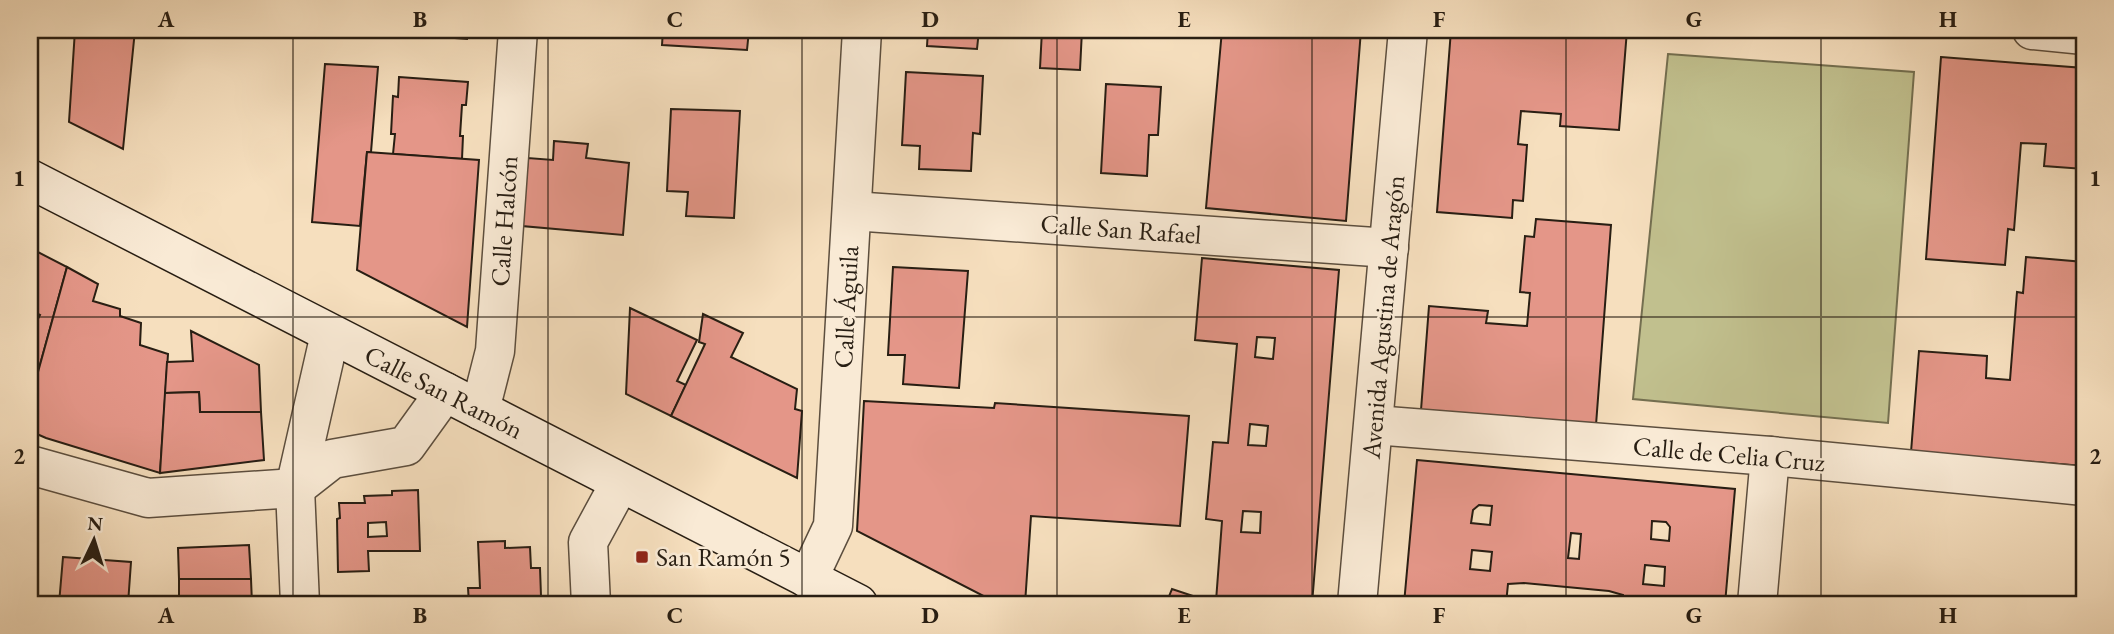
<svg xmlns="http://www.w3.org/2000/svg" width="2114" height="634" viewBox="0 0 2114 634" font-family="'EB Garamond',serif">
	<rect width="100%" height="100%" fill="#f6dfbe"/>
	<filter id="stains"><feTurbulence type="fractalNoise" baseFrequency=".00286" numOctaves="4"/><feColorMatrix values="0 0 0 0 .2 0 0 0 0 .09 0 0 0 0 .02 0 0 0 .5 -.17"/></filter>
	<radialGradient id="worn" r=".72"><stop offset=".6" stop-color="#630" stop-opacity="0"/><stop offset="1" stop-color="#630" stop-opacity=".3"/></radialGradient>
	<polygon fill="#c1c08e" stroke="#746f50" stroke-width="2" points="1668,54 1914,72 1888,423 1633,399"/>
	<g fill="#e49688" stroke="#281e13" stroke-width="2" fill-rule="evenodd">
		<polygon points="75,30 135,30 123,149 69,122"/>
		<polygon points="403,30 468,30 467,39 402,34"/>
		<polygon points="663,30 749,30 747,50 662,45"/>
		<polygon points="928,30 979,30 977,49 927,46"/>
		<polygon points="1042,30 1082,30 1080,70 1040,68"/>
		<polygon points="1222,30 1361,30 1346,221 1206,208"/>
		<polygon points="1451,30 1627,30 1619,130 1560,126 1561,114 1521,111 1518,144 1527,145 1523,201 1513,200 1512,218 1437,212"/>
		<polygon points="1941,57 2084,68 2084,169 2044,166 2046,144 2021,143 2014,230 2008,229 2005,265 1926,259"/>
		<polygon points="325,64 378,67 371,152 367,152 360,226 312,222"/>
		<polygon points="906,72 983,76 980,134 973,133 971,171 919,169 920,146 902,145"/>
		<polygon points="399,77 468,82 466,105 462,105 460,136 463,136 462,159 393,154 395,134 391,134 393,96 398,97"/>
		<polygon points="1106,84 1161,87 1158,135 1149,135 1147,176 1101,173"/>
		<polygon points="671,109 740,111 734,218 686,216 688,192 667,191"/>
		<polygon points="554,141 588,144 586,158 629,163 623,235 522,226 528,158 553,160"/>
		<polygon points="367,152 479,160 467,327 357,270"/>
		<polygon points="1536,219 1611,225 1596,425 1421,410 1429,306 1488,311 1486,323 1527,326 1530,293 1520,292 1525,236 1534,237"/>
		<polygon points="30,248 67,267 30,401 30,334 40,315 30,310"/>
		<polygon points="2026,257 2084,262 2084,466 1911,452 1919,351 1987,356 1986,378 2010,380 2017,292 2023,293"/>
		<path d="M1202,258l137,12 -27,334h-58l1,-6 -19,-1 -1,7h-69l6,-15 30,10 14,2 6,-80 -16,-2 7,-77 15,1 9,-99 -42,-4zM1257,337l18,1 -2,21 -18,-2zM1250,424l18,2 -2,20 -18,-1zM1243,511l18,1 -1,21 -19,-1z"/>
		<polygon points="67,267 98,284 93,301 120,309 120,316 141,323 140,345 168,354 160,473 46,438 30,431 30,401"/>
		<polygon points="893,267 968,271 959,388 903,384 905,355 888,355"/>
		<polygon points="630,308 697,340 677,381 686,385 671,416 626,394"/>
		<polygon points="703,314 743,333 731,357 797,389 795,409 802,411 797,478 671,416 705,344 699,342"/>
		<polygon points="191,331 259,365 261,412 200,412 199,392 165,393 167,362 193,361"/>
		<polygon points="199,392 200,412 261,412 264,460 160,473 165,393"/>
		<polygon points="864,401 994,408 995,403 1189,416 1180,526 1031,516 1025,604 999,604 857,531"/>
		<path d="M1417,460l318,29 -10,115h-103l1,-9 -14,-4 -85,-8 -16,1 -2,20h-102zM1479,505l13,1 -2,19 -19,-2 2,-13zM1652,521l14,1 4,5 -1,14 -18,-2zM1571,533l10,1 -2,25 -11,-1zM1472,550l20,2 -2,19 -20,-2zM1645,565l20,2 -1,19 -21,-2z"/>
		<path d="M418,490l2,61h-52l1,20 -31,1 -1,-53 3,-1 -1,-15h26l-1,-7 28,-1v-4zM386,522l1,14 -19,1v-14z"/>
		<polygon points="505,541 505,548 530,547 531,568 540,568 541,596 532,596 532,604 469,604 468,588 480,588 478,542"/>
		<polygon points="249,545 251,579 179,579 178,548"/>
		<polygon points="63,557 131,562 128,604 59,604"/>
		<polygon points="179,579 251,579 252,604 179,604"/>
	</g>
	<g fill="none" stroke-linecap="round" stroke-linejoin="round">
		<defs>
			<g id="street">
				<polyline points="2032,30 2084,35"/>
				<polyline points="852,211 1389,248"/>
				<polyline points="480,410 495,351 518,30"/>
				<polyline points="1374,425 1770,456 2084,486"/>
				<polyline points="30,465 148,498 295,488"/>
				<polyline points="295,488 332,459 406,446 445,392"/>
				<polyline points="808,579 833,526 862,30"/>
				<polyline points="300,604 295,488 330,334"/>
				<polyline points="591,604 588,542 620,483"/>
				<polyline points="1357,604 1408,30"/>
				<polyline points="1757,604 1770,456"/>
			</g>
			<polyline id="secondary" points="30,179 858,604"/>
		</defs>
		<use href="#street" stroke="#5c4e3e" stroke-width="41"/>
		<use href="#secondary" stroke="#281e13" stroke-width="41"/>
		<use href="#street" stroke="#f9ead5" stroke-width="38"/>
		<use href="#secondary" stroke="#f9ead5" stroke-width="38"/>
	</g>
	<path fill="none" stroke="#281e13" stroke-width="2" stroke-opacity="0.55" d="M293,30v574M548,30v574M802,30v574M1057,30v574M1312,30v574M1566,30v574M1821,30v574M30,317h2054"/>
	<rect fill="#8f2418" stroke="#f9ead5" stroke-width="2.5" x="635" y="550" width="14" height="14" rx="3.5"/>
	<g text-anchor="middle" stroke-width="5" stroke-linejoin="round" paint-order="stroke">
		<g font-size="26" fill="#281e13" stroke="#f9ead5">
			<text transform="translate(504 221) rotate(-86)" y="9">Calle Halcón</text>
			<text transform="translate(1121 229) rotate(4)" y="9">Calle San Rafael</text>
			<text transform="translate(846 307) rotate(-87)" y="9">Calle Águila</text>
			<text transform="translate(1383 317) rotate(-85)" y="9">Avenida Agustina de Aragón</text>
			<text transform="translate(444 392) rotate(27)" y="9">Calle San Ramón</text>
			<text transform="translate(1729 454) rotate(5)" y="9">Calle de Celia Cruz</text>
		</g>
		<g font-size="26" fill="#281e13" stroke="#f9ead5" text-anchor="start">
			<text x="656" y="566">San Ramón 5</text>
		</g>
	</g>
	<rect width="2114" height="634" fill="none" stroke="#f6dfbe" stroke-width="77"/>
	<g transform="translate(94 540) rotate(4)" stroke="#f9ead5" stroke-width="5" paint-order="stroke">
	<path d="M0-5L12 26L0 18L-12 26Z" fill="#281e13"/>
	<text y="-10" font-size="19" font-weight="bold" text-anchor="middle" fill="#281e13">N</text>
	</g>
	<rect x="38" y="38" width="2038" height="558" fill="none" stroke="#281e13" stroke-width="2.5"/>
	<g font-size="23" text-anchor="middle" font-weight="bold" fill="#281e13">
		<text x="166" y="27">A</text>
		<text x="420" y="27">B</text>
		<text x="675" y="27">C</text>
		<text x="930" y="27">D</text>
		<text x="1184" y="27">E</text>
		<text x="1439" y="27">F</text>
		<text x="1694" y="27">G</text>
		<text x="1948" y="27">H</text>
		<text x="19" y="186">1</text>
		<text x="2095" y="186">1</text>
		<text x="19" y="464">2</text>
		<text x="2095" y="464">2</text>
		<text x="166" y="623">A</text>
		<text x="420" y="623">B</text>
		<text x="675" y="623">C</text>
		<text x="930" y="623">D</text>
		<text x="1184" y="623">E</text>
		<text x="1439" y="623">F</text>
		<text x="1694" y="623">G</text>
		<text x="1948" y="623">H</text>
	</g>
	<rect width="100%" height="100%" filter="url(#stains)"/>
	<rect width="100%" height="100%" fill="url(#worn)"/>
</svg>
